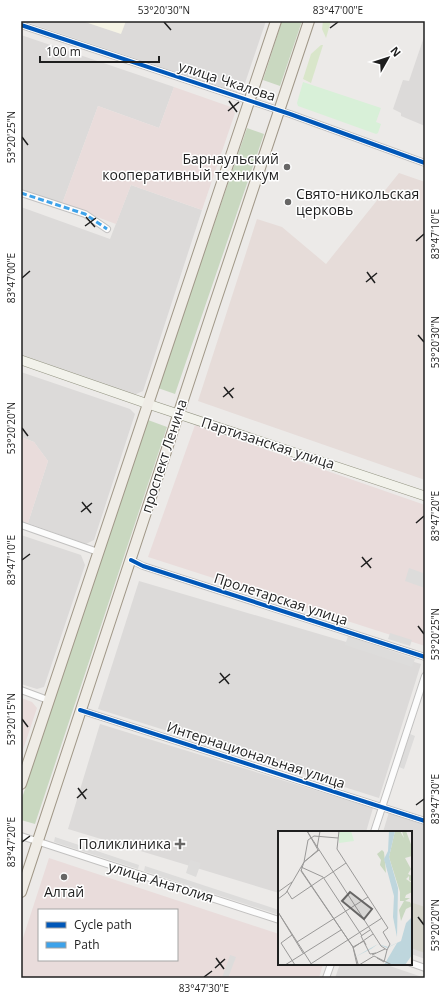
<svg xmlns="http://www.w3.org/2000/svg" width="446" height="999" viewBox="0 0 446 999" font-family="'Open Sans',sans-serif">
	<rect width="100%" height="100%" fill="#eceae8"/>
	<g fill="#dcdad9">
		<polygon points="23,21 266,21 243,89 236,92"/>
		<polygon points="425,34 425,126 401,116 401,113 393,109 403,80 409,81"/>
		<polygon points="21,35 174,87 159,128 98,106 62,204 21,189"/>
		<polygon points="131,185 202,210 143,391 134,395 21,355 21,207 110,239"/>
		<polygon points="21,372 130,409 135,414 94,540 86,544 28,523 48,461 34,442 21,437"/>
		<polygon points="21,535 81,555 85,565 44,687 37,689 21,684"/>
		<polygon points="139,581 421,664 379,798 98,709"/>
		<polygon points="100,724 373,808 366,832 279,832 279,893 68,829"/>
		<polygon points="389,812 425,824 425,959 411,954 411,832 383,832"/>
		<polygon points="340,964 384,964 425,978 335,978"/>
	</g>
	<g fill="#e9dcdb" fill-rule="evenodd">
		<polygon points="174,87 231,107 235,113 202,210 131,185 116,224 62,204 98,106 159,128"/>
		<polygon points="195,425 425,505 425,646 148,557"/>
		<polygon points="21,437 34,442 48,461 28,523 21,521"/>
		<polygon points="21,698 32,702 37,708 21,756"/>
		<path d="M49,858l230,76v30h44l-4,14h-298v-34zM39,910h138v50h-138z"/>
	</g>
	<polygon fill="#f5f3e5" points="82,21 126,21 121,34"/>
	<polygon fill="#e6dcd9" points="399,173 425,182 425,480 198,401 257,219 282,227 326,264"/>
	<polygon fill="#d5d4ca" points="413,903 425,907 425,953 411,948 411,910"/>
	<g fill="#d9e6ca">
		<polygon points="323,21 331,21 326,38 322,29"/>
		<polygon points="321,45 323,45 311,83 303,79 311,54"/>
	</g>
	<g fill="#c9d8c0">
		<polygon points="282,21 302,21 280,86 263,80"/>
		<polygon points="247,128 264,134 175,394 158,388"/>
		<polygon points="148,420 167,427 35,824 21,820 21,801"/>
	</g>
	<polygon fill="#d8f0d8" points="303,82 381,108 376,122 381,124 378,133 376,134 298,106 297,103"/>
	<g fill="#dddcdb">
		<polygon points="409,568 423,573 425,568 425,588 405,581"/>
		<polygon points="390,633 412,640 410,646 388,639"/>
		<polygon points="348,636 415,659 412,667 345,645"/>
		<polygon points="410,734 415,736 404,769 399,767"/>
		<polygon points="191,735 209,740 207,746 189,740"/>
		<polygon points="55,837 139,865 138,869 54,842"/>
		<polygon points="190,860 201,863 196,877 186,873"/>
		<polygon points="145,866 279,910 279,915 144,871"/>
		<polygon points="230,955 236,957 228,978 222,978"/>
	</g>
	<g fill="none" stroke-linecap="round" stroke-linejoin="round">
		<defs>
			<g id="street">
				<polyline points="21,25 290,114 425,163"/>
				<polyline points="21,193 85,214 107,229"/>
				<polyline points="21,525 98,552"/>
				<polyline points="131,560 143,566 425,657"/>
				<polyline points="21,690 48,700"/>
				<polyline points="80,710 425,821"/>
				<polyline points="374,832 425,676"/>
				<polyline points="21,836 279,920"/>
				<polyline points="411,963 425,968"/>
				<polyline points="326,978 331,964"/>
			</g>
			<polyline id="secondary" points="21,360 148,404 425,496"/>
			<g id="primary">
				<polyline points="21,784 276,21"/>
				<path d="M21,892c95,-291 191,-581 288,-871"/>
			</g>
		</defs>
		<use href="#street" stroke="#c2c1c0" stroke-width="8"/>
		<use href="#secondary" stroke="#939482" stroke-width="10"/>
		<use href="#primary" stroke="#a09787" stroke-width="12"/>
		<use href="#street" stroke="#fcfcfc" stroke-width="6"/>
		<use href="#secondary" stroke="#f2f2eb" stroke-width="9"/>
		<use href="#primary" stroke="#efece6" stroke-width="10"/>
		<polyline stroke="#3da2ea" stroke-width="3" stroke-dasharray="6 3" stroke-linecap="butt" points="21,193 85,214 107,229"/>
		<defs>
			<g id="cycleway">
				<polyline points="21,25 290,114 425,163"/>
				<polyline points="131,560 143,566 425,657"/>
				<polyline points="80,710 425,821"/>
			</g>
		</defs>
		<use href="#cycleway" stroke="#fff" stroke-width="6"/>
		<use href="#cycleway" stroke="#0057b8" stroke-width="4"/>
	</g>
	<path fill="none" stroke="#1f1f1f" stroke-width="1.5" d="M164,22l7,8M330,28l8,-6M229,101l8,11M228,111l11,-9M22,137l6,8M86,217l9,10M85,226l11,-8M416,241l8,-7M367,272l8,11M22,278l8,-7M366,282l11,-9M418,335l6,7M224,387l9,11M223,397l11,-9M22,428l6,8M82,502l9,11M81,512l11,-9M416,523l8,-7M362,557l9,11M22,560l8,-6M361,567l11,-9M418,626l6,8M220,673l9,11M219,683l11,-9M22,719l6,8M78,788l8,11M77,798l10,-9M416,805l8,-6M22,842l8,-6M418,917l6,8M216,958l8,11M215,968l10,-9M204,977l8,-6"/>
	<g fill="#676665" stroke="#fff" stroke-width="1.5">
		<circle cx="287" cy="167" r="4"/>
		<circle cx="288" cy="202" r="4"/>
		<path d="M178 838h4v4h4v4h-4v4h-4v-4h-4v-4h4z"/>
		<circle cx="64" cy="877" r="4"/>
	</g>
	<g text-anchor="middle" stroke-width="3" stroke-linejoin="round" paint-order="stroke">
		<g font-size="14" fill="#1f1f1f" stroke="#fff">
			<text transform="translate(227 81) rotate(18)" y="5">улица Чкалова</text>
			<text transform="translate(268 443) rotate(18)" y="5">Партизанская улица</text>
			<text transform="translate(164 456) rotate(-72)" y="5">проспект Ленина</text>
			<text transform="translate(281 599) rotate(18)" y="5">Пролетарская улица</text>
			<text transform="translate(256 755) rotate(18)" y="5">Интернациональная улица</text>
			<text transform="translate(161 882) rotate(17)" y="5">улица Анатолия</text>
		</g>
		<g font-size="14" fill="#1f1f1f" stroke="#fff" text-anchor="end">
			<text x="279" y="164">Барнаульский<tspan x="279" dy="16">кооперативный техникум</tspan></text>
			<text x="296" y="199" text-anchor="start">Свято-никольская<tspan x="296" dy="16">церковь</tspan></text>
			<text x="171" y="849">Поликлиника</text>
			<text x="64" y="897" text-anchor="middle">Алтай</text>
		</g>
	</g>
	<g transform="translate(278 831)">
		<rect width="134" height="134" fill="#eceae8"/>
		<path d="M117,0h5l4,7 -2,-7h4l6,16v9l-7,2 6,11 -3,5 4,2v6l-3,-2v-4l-3,3 6,4v9l-6,3 -1,3h5l-5,3 5,1 2,4 -6,3 -5,12 -2,-11 5,-9h-4v-9l-11,-35zM104,19l2,2 2,21 -6,-8 1,-5 -4,-6z" fill="#c9d8c0"/>
		<path d="M63,0h10l3,10 -15,2v-10z" fill="#d8f0d8"/>
		<path d="M111,0h6l-6,26 9,31 -1,49 -4,-20 1,-21 -10,-37 4,-8zM134,86v38l-7,10h-21l13,-22 -10,5 -9,-4 -7,5 -16,8 -5,6 -6,2 6,-2 5,-6 23,-13 10,3 13,-6 5,-18z" fill="#bed6dd"/>
		<path fill="none" stroke="#bed6dd" stroke-width="2" d="M114,133l-2,-6 13,-5 9,-12"/>
		<path fill="none" stroke="#9a9998" stroke-width="1" d="M29,0l74,115 6,4 -3,12 -7,-4M29,0l11,19 -14,12 -3,9 52,76 4,18M39,17l3,-17M26,31l4,-22 6,-4 24,2M23,36l22,10 39,59M23,39l52,77 5,17M46,47l22,-15M9,60l5,8 31,-21M0,61l14,-10M90,66l20,31 -5,4 7,12 -3,6M0,68l8,-6 18,-31 15,-12M0,81l34,53M0,81l25,41M92,99l-9,6 9,18 6,-1M14,104l-11,8 14,22M19,111l71,-45 -31,-48 2,-18M75,116l11,-6 2,4M75,117l20,-14M94,124l13,-6M7,134l56,-35M31,134l73,-47M81,134l15,-9 18,9"/>
		<path fill="#676665" fill-opacity="0.15" stroke="#676665" stroke-width="2" d="M72,61l22,17 -8,10 -22,-18z"/>
		<rect width="134" height="134" fill="none" stroke="#1f1f1f" stroke-width="2"/>
	</g>
	<rect width="446" height="999" fill="none" stroke="#ffffff" stroke-width="44"/>
	<rect x="38" y="909" width="140" height="52" fill="#ffffff" stroke="#a5a5a5"/>
	<rect x="46" y="922" width="20" height="6" fill="#0057b8" stroke="#a5a5a5"/>
	<text x="74" y="929" font-size="12" fill="#1f1f1f">Cycle path</text>
	<rect x="46" y="942" width="20" height="6" fill="#3da2ea" stroke="#a5a5a5"/>
	<text x="74" y="949" font-size="12" fill="#1f1f1f">Path</text>
	<g transform="translate(388 58) rotate(51)" stroke="#ffffff" stroke-width="3" paint-order="stroke">
	<path d="M0-3L7 15L0 10L-7 15Z" fill="#1f1f1f"/>
	<text y="-6" font-size="11" font-weight="bold" text-anchor="middle" fill="#1f1f1f">N</text>
	</g>
	<path d="M40 56v6h119v-6" fill="none" stroke="#1f1f1f" stroke-width="2"/>
	<text x="46" y="56" font-size="12" fill="#1f1f1f" stroke="#ffffff" stroke-width="3" paint-order="stroke">100 m</text>
	<rect x="22" y="22" width="402" height="955" fill="none" stroke="#1f1f1f" stroke-width="1.5"/>
	<g font-size="10" text-anchor="middle" fill="#1f1f1f">
		<text x="164" y="14">53°20'30"N</text>
		<text x="338" y="14">83°47'00"E</text>
		<text transform="translate(11 137) rotate(-90)" y="4">53°20'25"N</text>
		<text transform="translate(435 234) rotate(-90)" y="4">83°47'10"E</text>
		<text transform="translate(11 278) rotate(-90)" y="4">83°47'00"E</text>
		<text transform="translate(435 342) rotate(-90)" y="4">53°20'30"N</text>
		<text transform="translate(11 428) rotate(-90)" y="4">53°20'20"N</text>
		<text transform="translate(435 516) rotate(-90)" y="4">83°47'20"E</text>
		<text transform="translate(11 560) rotate(-90)" y="4">83°47'10"E</text>
		<text transform="translate(435 634) rotate(-90)" y="4">53°20'25"N</text>
		<text transform="translate(11 719) rotate(-90)" y="4">53°20'15"N</text>
		<text transform="translate(435 799) rotate(-90)" y="4">83°47'30"E</text>
		<text transform="translate(11 842) rotate(-90)" y="4">83°47'20"E</text>
		<text transform="translate(435 925) rotate(-90)" y="4">53°20'20"N</text>
		<text x="204" y="992">83°47'30"E</text>
	</g>
</svg>
